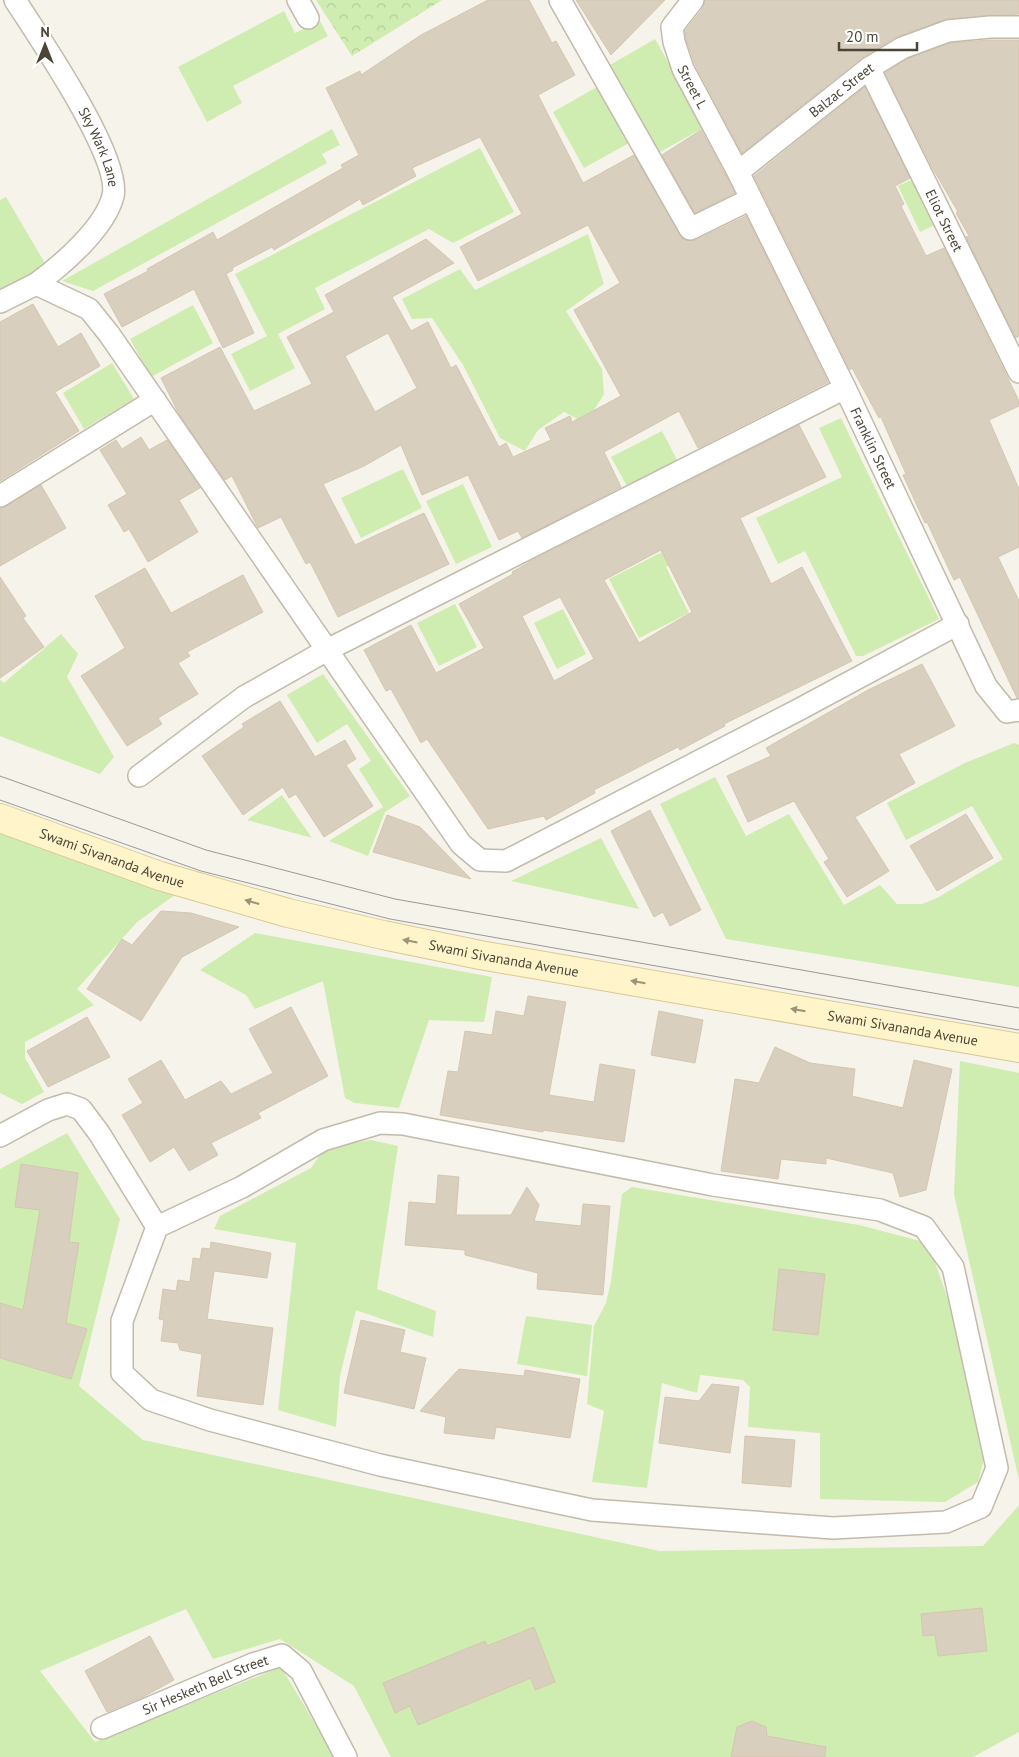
<svg xmlns="http://www.w3.org/2000/svg" width="1019" height="1757" viewBox="0 0 1019 1757" font-family="'PT Sans',sans-serif">
	<defs>
		<pattern id="forest-crowns" width="20" height="18" patternUnits="userSpaceOnUse" patternTransform="scale(1.25)"><rect width="20" height="18" fill="#cfedb0"/><path d="M2 6a3 3 0 1 1 6 0M12 15a3 3 0 1 1 6 0" fill="none" stroke="#b3cc98"/></pattern>
	</defs>
	<rect width="100%" height="100%" fill="#f6f3ea"/>
	<g fill="#cfedb0">
		<polygon points="284,11 295,33 320,21 328,36 233,86 242,103 207,122 178,67"/>
		<polygon points="655,39 705,127 660,152 610,65"/>
		<polygon points="597,87 629,143 584,168 553,112"/>
		<polygon points="332,129 340,145 322,154 327,163 93,291 62,281"/>
		<polygon points="480,148 514,212 453,243 429,229 315,288 325,309 278,334 295,368 250,391 231,354 267,336 235,274"/>
		<polygon points="916,178 937,224 920,232 898,186"/>
		<polygon points="6,197 46,265 0,291 0,200"/>
		<polygon points="588,234 604,284 566,311 602,369 604,394 586,423 564,412 538,430 525,451 500,438 463,365 432,318 412,319 402,299 460,269 475,290"/>
		<polygon points="193,305 213,343 151,377 130,339"/>
		<polygon points="112,363 134,399 84,429 63,393"/>
		<polygon points="841,418 939,619 863,656 856,656 805,551 778,564 756,518 842,477 819,428"/>
		<polygon points="662,431 677,460 627,486 611,457"/>
		<polygon points="403,469 422,508 361,538 341,498"/>
		<polygon points="463,484 492,547 456,564 426,501"/>
		<polygon points="700,549 666,567 689,613 639,638 609,579 664,551"/>
		<polygon points="455,604 477,647 439,666 417,623"/>
		<polygon points="563,609 586,654 557,669 534,623"/>
		<polygon points="61,634 78,654 67,677 114,757 100,774 0,736 0,680 4,683"/>
		<polygon points="323,674 410,796 385,812 368,856 329,841 383,807 359,769 371,761 347,724 317,743 287,695"/>
		<polygon points="1014,743 1019,745 1019,987 726,939 660,804 715,777 746,836 789,814 844,905 880,885 897,904 922,904 937,898 1003,859 972,806 906,840 887,803 965,763"/>
		<polygon points="282,795 312,838 247,820"/>
		<polygon points="0,824 179,892 137,922 77,989 94,1005 25,1042 25,1058 44,1092 22,1104 0,1093"/>
		<polygon points="601,838 639,909 511,881"/>
		<polygon points="255,933 492,977 484,1022 429,1020 399,1108 355,1103 345,1098 323,981 255,1009 246,995 200,970"/>
		<polygon points="960,1061 1019,1073 1019,1480 954,1194"/>
		<polygon points="67,1133 120,1219 79,1386 143,1440 660,1551 983,1546 1019,1505 1019,1732 973,1757 391,1757 354,1686 280,1639 213,1659 186,1609 40,1671 95,1742 281,1667 335,1757 0,1757 0,1169"/>
		<polygon points="371,1140 398,1146 377,1289 436,1311 433,1337 356,1310 340,1376 336,1427 278,1410 296,1243 214,1229 220,1216 311,1168 321,1153 346,1144"/>
		<polygon points="632,1187 859,1225 928,1243 970,1361 984,1459 978,1482 945,1502 820,1499 820,1433 748,1427 750,1387 743,1380 700,1375 697,1393 662,1383 647,1488 592,1482 604,1411 587,1404 594,1326 606,1303 611,1281 622,1194"/>
		<polygon points="526,1316 592,1325 587,1376 517,1364"/>
	</g>
	<polygon fill="url(#forest-crowns)" points="316,0 442,0 352,56"/>
	<g fill="#d9cfbe" stroke="#d4c7b0" fill-rule="evenodd">
		<path d="M488,0h41l23,43 4,-2 19,34 -37,20 45,88 51,-28 50,85h12l50,-24 82,166 -130,66 -19,-37 -75,41 17,35 -99,51 -4,-7 -19,9 -31,-65 -46,20 -21,-50 -37,21 -41,18 32,61 69,-32 25,51 -111,53 -28,-55 -4,2 -25,-47 -23,11 -26,-52 -7,4 -46,-66 -18,-36 59,-31 34,64 58,-27 -25,-47 47,-25 -9,-17 101,-56 28,24 -62,34 19,34 17,-9 23,46 5,-3 43,82 7,-4 7,14 38,-17 -6,-12 25,-12 2,6 49,-26 -47,-86 46,-27 -32,-58 -110,56 -18,-34 62,-33 -42,-77 -68,31 4,8 -53,29 -3,-6 -86,51 -2,-3 -40,21 1,2 -7,4 28,59 -31,15 -29,-59 -72,38 -18,-33 44,-23 -1,-2 66,-37 4,8 126,-72 -2,-3 18,-10 -33,-67 34,-17 1,4 60,-40zM388,333l29,55 -42,24 -30,-56z"/>
		<polygon points="576,0 665,0 611,55"/>
		<polygon points="705,0 1019,0 1019,14 947,19 896,37 861,58 742,153 695,64 686,39 685,31 703,8"/>
		<polygon points="991,40 1019,40 1019,336 1016,338 966,237 969,236 956,213 958,212 932,167 885,73 907,59 951,43"/>
		<polygon points="865,87 910,178 895,186 904,204 901,206 926,256 944,248 1019,401 1019,406 989,420 1019,489 1019,547 998,557 1019,601 1019,698 1017,698 960,577 954,580 927,522 925,523 903,475 906,474 881,417 879,418 852,368 850,370 754,176"/>
		<polygon points="701,130 735,193 695,213 662,155"/>
		<polygon points="33,304 58,347 81,333 100,366 55,392 79,431 0,481 0,322"/>
		<path d="M799,425l27,52 -86,41 31,66 31,-17 50,94 -128,63 1,2 -45,24 -2,-3 -84,43 1,3 -49,27 -2,-4 -56,13 -61,-90 -6,4 -30,-54 -5,2 -22,-41 47,-25 25,48 48,-25 -25,-44 54,-30 -1,-2 21,-12zM661,550l31,62 -53,31 -35,-63zM560,597l34,62 -40,22 -32,-65z"/>
		<polygon points="141,437 149,450 167,440 200,488 179,500 198,532 148,562 129,529 124,532 108,505 127,494 100,450 116,440 122,449"/>
		<polygon points="41,485 66,528 0,566 0,508"/>
		<polygon points="145,568 171,613 243,575 263,612 187,652 190,656 178,663 198,694 158,718 162,724 127,746 81,676 125,648 95,596"/>
		<polygon points="0,577 26,616 23,618 44,647 0,678"/>
		<polygon points="922,664 955,726 899,754 915,783 855,817 889,871 847,897 824,862 829,859 794,801 748,822 727,776 771,756 766,748 868,690"/>
		<polygon points="280,701 315,757 345,740 356,759 346,765 373,806 324,837 296,794 289,798 283,787 243,815 202,756 244,727 242,724"/>
		<polygon points="650,810 701,910 670,926 663,912 654,917 611,831"/>
		<polygon points="966,814 993,858 937,891 910,846"/>
		<polygon points="387,815 420,827 471,879 373,852"/>
		<polygon points="161,911 191,913 239,927 182,957 141,1021 87,989 122,939 132,945"/>
		<polygon points="528,996 566,1002 549,1095 594,1102 600,1064 635,1070 624,1142 543,1130 543,1132 440,1115 448,1071 458,1072 465,1031 492,1035 496,1011 524,1016"/>
		<polygon points="291,1007 328,1076 258,1113 261,1118 211,1143 218,1155 189,1171 174,1147 150,1162 122,1115 143,1103 128,1079 161,1060 185,1100 221,1081 231,1094 273,1073 249,1029"/>
		<polygon points="659,1011 703,1020 695,1063 651,1055"/>
		<polygon points="87,1017 110,1057 48,1087 27,1051"/>
		<polygon points="775,1047 810,1063 855,1069 852,1096 903,1108 914,1060 952,1069 926,1190 900,1197 893,1173 826,1158 826,1164 781,1159 778,1179 721,1171 735,1079 759,1083"/>
		<polygon points="21,1164 78,1173 69,1242 79,1243 66,1323 87,1329 71,1379 0,1358 0,1303 23,1310 40,1210 15,1207"/>
		<polygon points="438,1175 459,1177 456,1215 511,1215 527,1187 539,1205 534,1221 581,1226 583,1204 610,1206 603,1295 537,1289 538,1273 465,1255 465,1250 405,1245 409,1202 436,1204"/>
		<polygon points="211,1242 271,1253 267,1278 214,1271 207,1319 273,1328 263,1405 197,1396 202,1354 180,1350 178,1343 161,1341 164,1320 159,1319 163,1289 176,1291 178,1280 190,1282 193,1258 200,1259 202,1248 210,1249"/>
		<polygon points="779,1269 825,1274 818,1335 773,1330"/>
		<polygon points="361,1320 405,1330 400,1352 426,1358 414,1409 344,1393"/>
		<polygon points="459,1369 524,1376 525,1370 580,1379 570,1438 496,1427 494,1439 444,1433 446,1417 420,1411"/>
		<polygon points="712,1384 739,1387 730,1453 659,1443 665,1397 699,1401"/>
		<polygon points="745,1436 795,1440 791,1487 742,1483"/>
		<polygon points="982,1608 987,1651 938,1656 935,1635 923,1636 921,1614"/>
		<polygon points="534,1627 555,1682 535,1690 531,1678 418,1725 410,1706 395,1713 383,1683 485,1641 487,1646"/>
		<polygon points="150,1636 174,1680 143,1697 107,1712 85,1671"/>
		<polygon points="752,1721 766,1727 767,1736 826,1747 825,1757 731,1757 737,1727"/>
	</g>
	<g fill="none" stroke-linecap="round" stroke-linejoin="round">
		<defs>
			<g id="street">
				<path id="s1" d="M15,0c23,36 107,158 98,196 -8,32 -51,69 -77,88"/>
				<polyline points="298,0 308,18"/>
				<polyline points="560,0 690,229 751,199"/>
				<path id="s2" d="M693,0l-21,27 2,15 9,27 55,103 107,216 141,298 21,26 12,-2"/>
				<path id="s3" d="M869,68l150,304"/>
				<path id="s4" d="M738,172l131,-104 33,-20 46,-17 42,-4h29"/>
				<polyline points="0,302 36,284 89,309 109,334 461,844 480,860 506,861 800,709 958,624"/>
				<polyline points="0,496 155,400"/>
				<polyline points="139,776 244,697 327,650 845,388"/>
				<polygon points="380,1123 403,1124 713,1185 880,1210 924,1227 953,1267 997,1468 981,1507 946,1522 833,1528 592,1510 380,1465 210,1420 151,1400 122,1373 122,1321 157,1227 242,1187 323,1140"/>
				<polyline points="0,1136 48,1110 67,1104 81,1109 99,1133 157,1227"/>
				<path id="s5" d="M102,1728l151,-64 29,-9 19,16 45,86"/>
			</g>
			<g id="secondary">
				<path id="s6" d="M0,818l160,58 128,37 95,22 97,20 539,93"/>
			</g>
		</defs>
		<use href="#street" stroke="#c2bbab" stroke-width="24"/>
		<use href="#secondary" stroke="#d9c996" stroke-width="30"/>
		<use href="#street" stroke="#fff" stroke-width="21"/>
		<use href="#secondary" stroke="#fff4ca" stroke-width="28"/>
		<g stroke="#999" stroke-width="1">
			<polyline points="0,776 206,850 395,899 1019,1008"/>
			<polyline points="0,800 201,871 390,919 1019,1030"/>
		</g>
	</g>
	<defs><path id="oneway-solid" d="M-6-.8H1V-3.2L6.5 0L1 3.2V.8H-6Z" transform="scale(1.25)"/></defs>
	<g fill="#9c9379">
		<use href="#oneway-solid" transform="translate(252 902) rotate(-164)"/>
		<use href="#oneway-solid" transform="translate(410 941) rotate(-169)"/>
		<use href="#oneway-solid" transform="translate(638 982) rotate(-170)"/>
		<use href="#oneway-solid" transform="translate(798 1010) rotate(-170)"/>
	</g>
	<g text-anchor="middle" stroke-width="4" stroke-linejoin="round" paint-order="stroke">
		<g font-size="14" fill="#4b4437" stroke="#fff">
			<text dy="5" stroke="none"><textPath href="#s2" startOffset="98">Street L</textPath></text>
			<text dy="5" stroke="none"><textPath href="#s4" startOffset="132">Balzac Street</textPath></text>
			<text dy="5" stroke="none"><textPath href="#s1" startOffset="170">Sky Wark Lane</textPath></text>
			<text dy="5" stroke="none"><textPath href="#s3" startOffset="170">Eliot Street</textPath></text>
			<text dy="5" stroke="none"><textPath href="#s2" startOffset="502">Franklin Street</textPath></text>
			<text dy="5" stroke="none"><textPath href="#s6" startOffset="119">Swami Sivananda Avenue</textPath></text>
			<text dy="5" stroke="none"><textPath href="#s6" startOffset="524">Swami Sivananda Avenue</textPath></text>
			<text dy="5" stroke="none"><textPath href="#s6" startOffset="929">Swami Sivananda Avenue</textPath></text>
			<text dy="5" stroke="none"><textPath href="#s5" startOffset="112">Sir Hesketh Bell Street</textPath></text>
		</g>
	</g>
	<g transform="translate(45 45)" stroke="#ffffff" stroke-width="4" paint-order="stroke">
	<path d="M0-4L9 19L0 12L-9 19Z" fill="#4b4437"/>
	<text y="-8" font-size="14" font-weight="bold" text-anchor="middle" fill="#4b4437">N</text>
	</g>
	<path d="M839 42v8h78v-8" fill="none" stroke="#4b4437" stroke-width="2.5"/>
	<text x="846" y="42" font-size="15" fill="#4b4437" stroke="#ffffff" stroke-width="4" paint-order="stroke">20 m</text>
</svg>
